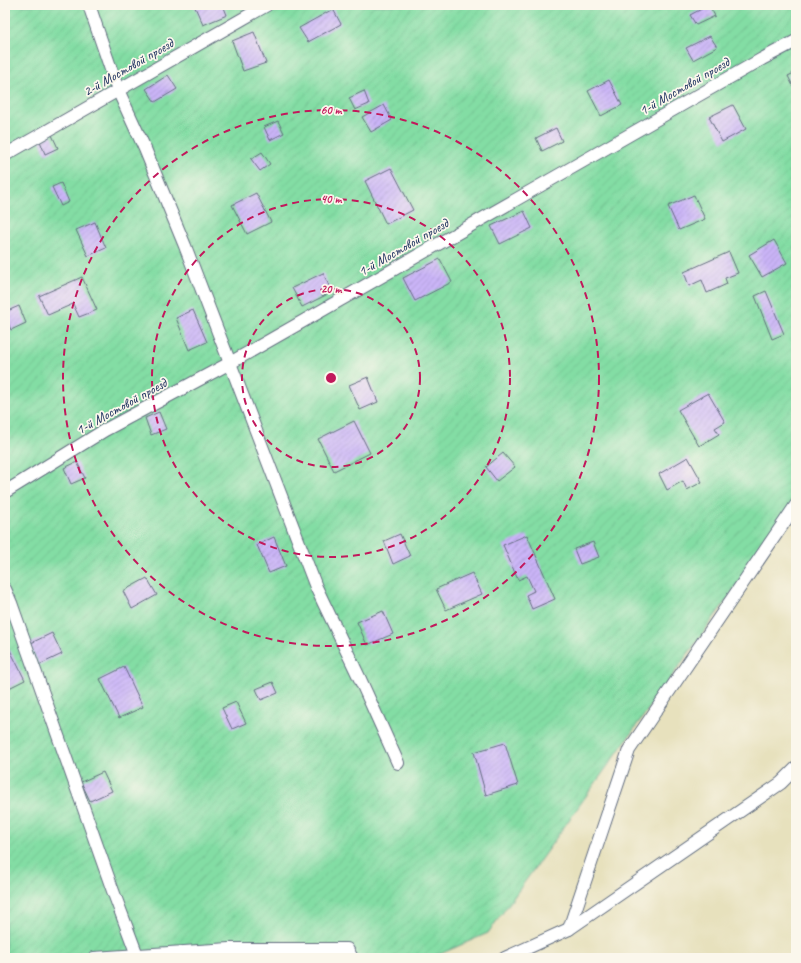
<svg xmlns="http://www.w3.org/2000/svg" width="801" height="963" viewBox="0 0 801 963" font-family="Caveat,sans-serif">
	<defs>
		<pattern id="garden-furrows" width="10" height="10" patternUnits="userSpaceOnUse"><rect width="10" height="10" fill="#83dda4"/><path d="M-1 1l2-2M0 10L10 0M9 11l2-2" fill="none" stroke="#71be90"/></pattern>
		<pattern id="building-hatch" width="6" height="6" patternUnits="userSpaceOnUse"><rect width="6" height="6" fill="#cbb5f8"/><path d="M-1 1l2-2M0 6l6-6M5 7l2-2" fill="none" stroke="#a494cc"/></pattern>
	</defs>
	<rect width="100%" height="100%" fill="#fbf7ec"/>
	<filter id="ink" filterUnits="userSpaceOnUse"><feTurbulence type="fractalNoise" baseFrequency=".025" numOctaves="2"/><feDisplacementMap in="SourceGraphic" scale="8" xChannelSelector="R" yChannelSelector="G"/><feConvolveMatrix kernelMatrix="1 2 1 2 8 2 1 2 1" color-interpolation-filters="sRGB"/></filter>
	<filter id="wash" filterUnits="userSpaceOnUse"><feTurbulence type="fractalNoise" baseFrequency=".012" numOctaves="4" result="noise"/><feDisplacementMap in="SourceGraphic" scale="16" xChannelSelector="R" yChannelSelector="G"/><feGaussianBlur stdDeviation="0.9" result="paint"/><feColorMatrix in="noise" values="0 0 0 0 0 0 0 0 0 0 0 0 0 0 0 0 0 1.4 0 .05"/><feComposite in="paint" operator="in"/></filter>
	<g filter="url(#wash)">
		<rect width="100%" height="100%" fill="#e7e1bd"/>
		<polygon fill="url(#garden-furrows)" stroke="#4f8681" points="5,5 796,5 796,503 488,933 431,958 5,958"/>
		<g id="blocks">
			<g fill="url(#building-hatch)">
				<polygon points="194,5 223,5 227,15 203,25"/>
				<polygon points="709,5 715,16 696,25 690,15"/>
				<polygon points="333,9 341,24 308,42 299,28"/>
				<polygon points="254,32 266,63 243,71 232,41"/>
				<polygon points="710,36 717,47 693,60 686,48"/>
				<polygon points="796,72 796,92 788,76"/>
				<polygon points="168,75 177,89 155,102 146,89"/>
				<polygon points="609,80 622,105 601,116 588,91"/>
				<polygon points="364,91 369,104 355,110 349,98"/>
				<polygon points="384,105 392,120 371,132 362,117"/>
				<polygon points="733,105 746,129 722,142 709,117"/>
				<polygon points="278,121 284,133 270,140 264,127"/>
				<polygon points="556,128 562,141 542,151 536,138"/>
				<polygon points="52,135 58,148 45,154 40,141"/>
				<polygon points="262,152 270,164 260,171 251,159"/>
				<polygon points="391,168 413,210 386,224 365,181"/>
				<polygon points="61,183 69,202 61,206 52,187"/>
				<polygon points="256,193 271,222 247,234 232,205"/>
				<polygon points="694,195 705,219 679,230 668,206"/>
				<polygon points="524,211 532,228 500,244 491,226"/>
				<polygon points="95,222 106,248 88,256 76,230"/>
				<polygon points="774,240 787,263 762,277 749,255"/>
				<polygon points="729,252 738,273 725,278 727,284 707,293 702,280 689,286 684,272"/>
				<polygon points="440,259 452,282 415,301 403,278"/>
				<polygon points="323,273 332,292 302,307 292,288"/>
				<polygon points="82,277 97,310 79,317 73,304 48,315 39,296"/>
				<polygon points="766,291 784,334 772,339 755,296"/>
				<polygon points="19,306 26,323 11,330 5,316 5,312"/>
				<polygon points="193,310 207,342 189,350 176,318"/>
				<polygon points="368,377 378,402 360,410 349,385"/>
				<polygon points="708,393 725,422 715,428 719,434 699,446 678,410"/>
				<polygon points="159,412 166,429 151,435 145,418"/>
				<polygon points="354,421 370,453 334,471 318,439"/>
				<polygon points="503,453 515,467 497,481 486,467"/>
				<polygon points="688,457 702,482 687,490 683,481 667,490 659,474"/>
				<polygon points="77,462 85,478 71,484 64,468"/>
				<polygon points="400,534 410,556 393,564 384,541"/>
				<polygon points="527,535 555,599 532,609 526,595 534,591 527,576 518,580 503,545"/>
				<polygon points="274,537 286,566 269,573 257,545"/>
				<polygon points="593,542 599,557 580,564 574,549"/>
				<polygon points="472,573 482,594 446,610 436,589"/>
				<polygon points="147,578 157,595 132,609 123,591"/>
				<polygon points="383,611 393,634 367,645 357,622"/>
				<polygon points="52,633 62,654 39,665 29,644"/>
				<polygon points="10,650 25,680 5,690 5,653"/>
				<polygon points="124,667 143,707 119,718 100,679"/>
				<polygon points="273,682 278,693 261,700 256,689"/>
				<polygon points="236,702 246,723 232,729 222,708"/>
				<polygon points="505,743 518,785 486,795 474,752"/>
				<polygon points="103,772 112,791 90,801 81,782"/>
			</g>
		</g>
	</g>
	<g filter="url(#ink)">
		<use href="#blocks" fill-opacity="0" stroke="#626d7f" stroke-width="1"/>
		<g fill="none" stroke-linecap="round" stroke-linejoin="round">
			<defs>
				<g id="service">
					<polyline points="89,5 118,90 145,149 185,246 316,587 360,679 398,763"/>
					<polyline points="5,155 267,5"/>
					<polyline points="5,492 105,430 230,363 762,59 796,41"/>
					<polyline points="5,589 11,603 113,891 137,955"/>
					<polyline points="569,929 629,750 796,505"/>
					<polyline points="94,958 229,949 347,949 352,958"/>
					<polyline points="505,958 569,929 781,783 796,768"/>
				</g>
			</defs>
			<use href="#service" stroke="#626d7f" stroke-width="14"/>
			<use href="#service" stroke="#fff" stroke-width="12"/>
		</g>
	</g>
	<g fill="none" stroke="#c2185b" stroke-width="2" stroke-dasharray="7 5">
		<circle cx="331" cy="378" r="89"/>
		<circle cx="331" cy="378" r="179"/>
		<circle cx="331" cy="378" r="268"/>
	</g>
	<g text-anchor="middle" stroke-width="3.5" stroke-linejoin="round" paint-order="stroke">
		<g font-size="14" fill="#1b2f5e" stroke="#fbf7ec">
			<text transform="translate(128 67) rotate(-30)" y="5">2-й Мостовой проезд</text>
			<text transform="translate(684 86) rotate(-30)" y="5">1-й Мостовой проезд</text>
			<text transform="translate(403 247) rotate(-30)" y="5">1-й Мостовой проезд</text>
			<text transform="translate(121 406) rotate(-29)" y="5">1-й Мостовой проезд</text>
		</g>
	</g>
	<circle cx="331" cy="378" r="6" fill="#c2185b" stroke="#fbf7ec" stroke-width="2"/>
	<g font-size="12" text-anchor="middle" font-weight="bold" fill="#c2185b" stroke="#fbf7ec" stroke-width="3.5" stroke-linejoin="round" paint-order="stroke">
		<text x="331" y="114">60 m</text>
		<text x="331" y="203">40 m</text>
		<text x="331" y="293">20 m</text>
	</g>
	<rect width="801" height="963" fill="none" stroke="#fbf7ec" stroke-width="20"/>
</svg>
